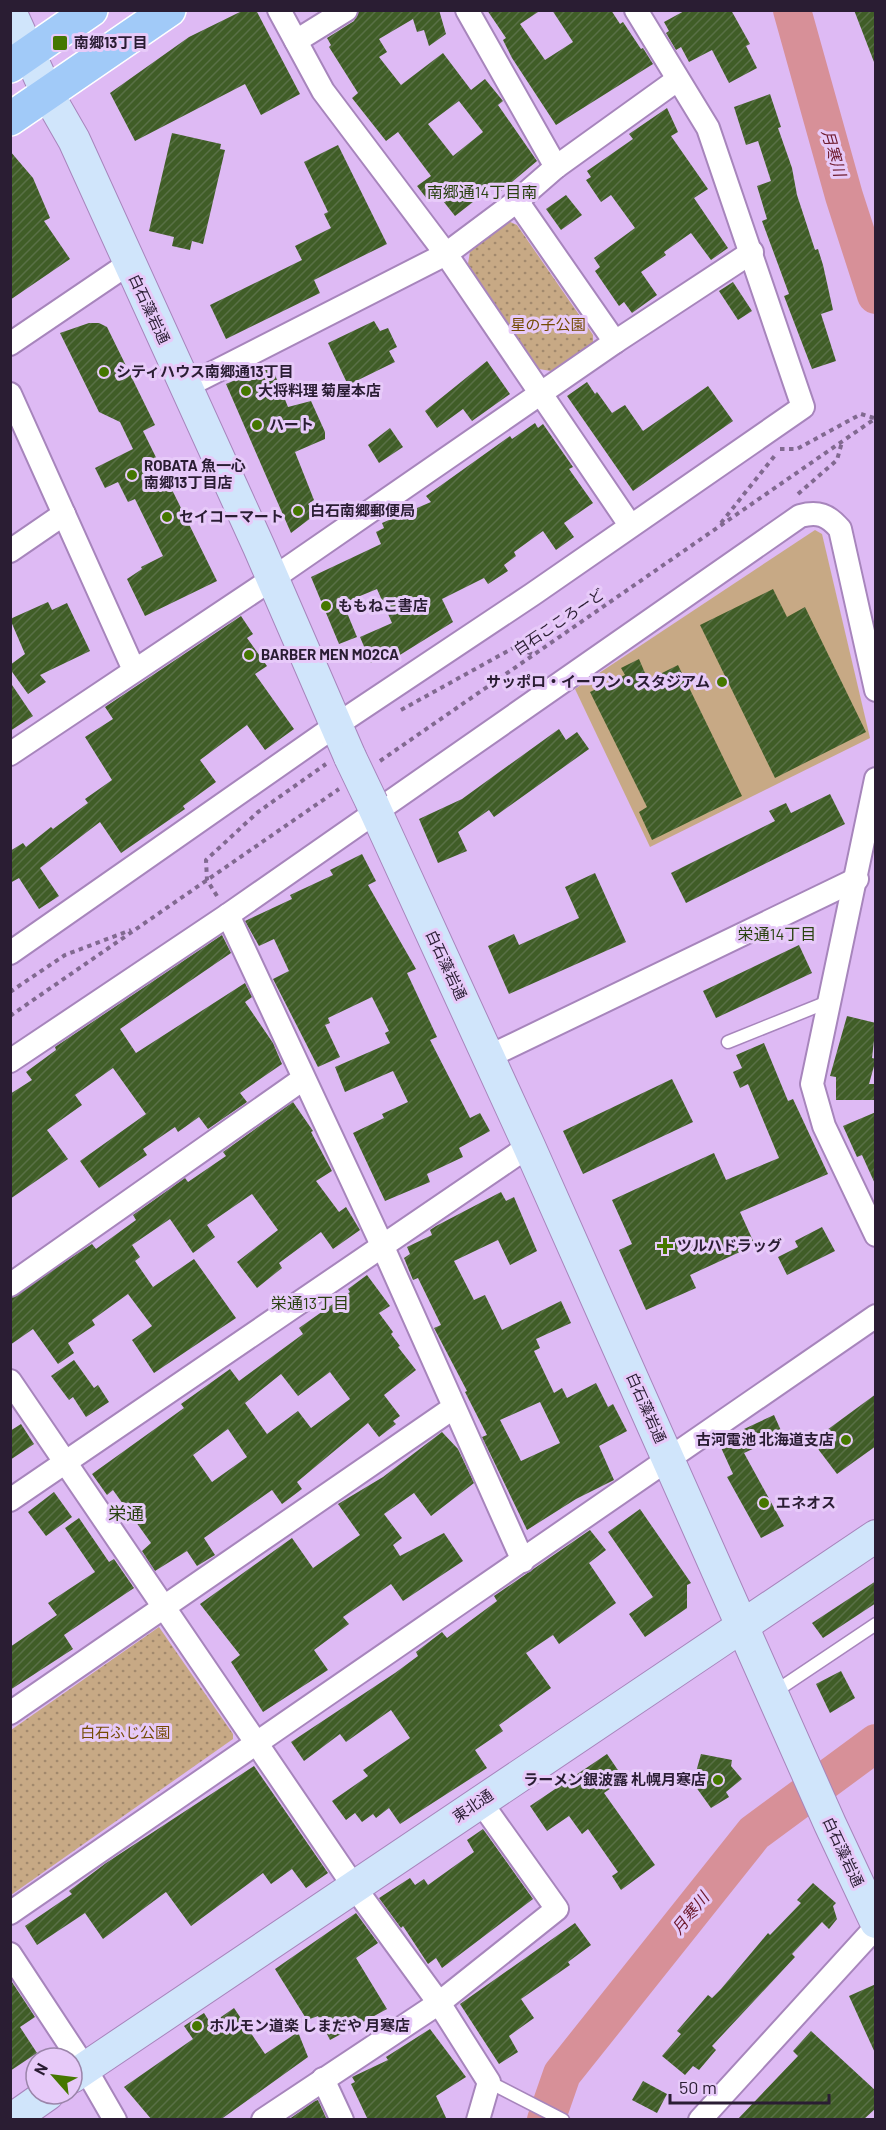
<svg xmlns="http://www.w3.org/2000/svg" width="886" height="2130" viewBox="0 0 886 2130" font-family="Barlow,'Noto Sans JP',sans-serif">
	<defs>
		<pattern id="grass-dots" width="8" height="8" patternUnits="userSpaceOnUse" patternTransform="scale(1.5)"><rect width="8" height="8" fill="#c7a985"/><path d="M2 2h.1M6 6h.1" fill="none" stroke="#a2896d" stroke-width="1.8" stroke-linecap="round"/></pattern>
		<pattern id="building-hatch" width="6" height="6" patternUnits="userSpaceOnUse" patternTransform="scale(1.5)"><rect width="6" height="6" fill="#405d27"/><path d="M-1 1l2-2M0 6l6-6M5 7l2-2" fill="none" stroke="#597046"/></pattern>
	</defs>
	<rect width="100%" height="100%" fill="#debaf4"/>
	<g fill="url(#grass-dots)">
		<polygon points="508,221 517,225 593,335 593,343 551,371 539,369 468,264 470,251"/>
		<polygon points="159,1627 233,1734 233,1739 11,1895 11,1730"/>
	</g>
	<polygon fill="#c7a985" points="815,530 822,534 870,738 650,847 575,689"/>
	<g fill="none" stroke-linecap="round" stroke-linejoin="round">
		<g stroke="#d79098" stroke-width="38">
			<polyline points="792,10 844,196 876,295"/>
			<polyline points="546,2120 562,2074 754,1833 876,1743"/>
		</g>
	</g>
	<g fill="url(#building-hatch)" fill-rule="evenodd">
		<polygon points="244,10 256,10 300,94 261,115 245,84 135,141 110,93 189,37"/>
		<path d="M359,10h80l7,24 -17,12 -5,-16 -7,2 -4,-13 -34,20 8,13 -8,5 22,28 42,-32 28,37 14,-11 18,22 -5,4 39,56 -36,30 -5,-7 -41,32 -19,-24 -9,7 -10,-13 14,-10 -33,-44 -12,9 -34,-43 6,-5 -29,-46 2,-2 -4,-7 27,-17zM459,101l24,31 -30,24 -25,-32z"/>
		<polygon points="487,10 541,10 520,24 545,60 573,42 552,10 611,10 620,24 623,22 641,49 643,48 653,64 556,125 512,58 503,40 506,38"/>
		<polygon points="686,10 731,10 750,44 746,46 757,68 729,83 712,50 689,62 681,47 676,50 666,33 669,31 664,22"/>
		<polygon points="854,10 876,10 876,61 874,62"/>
		<polygon points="770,94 781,127 778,128 792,168 797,195 815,250 818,249 823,265 833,310 821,314 836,361 812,369 784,296 789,294 762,221 767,219 757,186 771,181 758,141 746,145 734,107"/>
		<polygon points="667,108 678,132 671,136 708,189 694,198 728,248 711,260 691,233 664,252 666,255 641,272 657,295 632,313 624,302 619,306 595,271 600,267 594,258 635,228 611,195 601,202 586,180 591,177 587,171 633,139 629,134"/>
		<polygon points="172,133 221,144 220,149 225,150 203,244 192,241 190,250 172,246 174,237 149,231"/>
		<polygon points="338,145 387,244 314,280 320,293 226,339 210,305 302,260 295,246 331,228 324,214 328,212 304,162"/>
		<polygon points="10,151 33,178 50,218 44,221 70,259 10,300"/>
		<polygon points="566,195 582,215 561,230 546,209"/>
		<polygon points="733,282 752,311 738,320 719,291"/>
		<polygon points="374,321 380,331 388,328 397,347 389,351 395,362 348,385 328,343"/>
		<polygon points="89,323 99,323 107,327 155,425 143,431 217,581 145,616 127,579 142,569 141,567 163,556 135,499 128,502 118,482 105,488 95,468 133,449 120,422 99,412 60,333"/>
		<polygon points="487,361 510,394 472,421 463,409 437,428 425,411"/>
		<polygon points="271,365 288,407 311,401 325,432 325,439 295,452 314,500 308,504 316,514 291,533 226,384"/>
		<polygon points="587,382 595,394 597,392 612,413 625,405 643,431 708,386 733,421 633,491 567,396"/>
		<polygon points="535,423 538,428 543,424 573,467 569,469 593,503 564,523 574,537 556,550 543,531 514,552 516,556 504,565 508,571 488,584 484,578 442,599 453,622 395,658 393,653 371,663 360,637 392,623 377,589 343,603 357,637 339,644 311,577 381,544 376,532 384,528 382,523 431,502 426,496 510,436 512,439"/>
		<polygon points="390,428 403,447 379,463 368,445"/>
		<polygon points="773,589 787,617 805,607 866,732 775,778 700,625"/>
		<polygon points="48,602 52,610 67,603 90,651 40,675 46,682 28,694 10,669 10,665 25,654 10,619"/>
		<polygon points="241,616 253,634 247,638 267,666 255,674 294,729 265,750 247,725 200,760 216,782 183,806 185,809 121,853 100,822 40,868 59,896 39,909 19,878 10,883 10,851 23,843 26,847 51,827 53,829 88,803 85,799 112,780 85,737 113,719 105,707"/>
		<polygon points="639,659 648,680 678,665 742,796 652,840 639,812 647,807 590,692 625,675 621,668"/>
		<polygon points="10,682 33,716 10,731"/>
		<polygon points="559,729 566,740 577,732 589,749 494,817 489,810 458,832 467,851 438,863 419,819 462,799"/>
		<polygon points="830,794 845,824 686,903 671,873 775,821 769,811 786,803 791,813"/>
		<polygon points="362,854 376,881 368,885 416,969 407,973 437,1037 430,1040 470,1118 480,1113 490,1131 459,1148 463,1157 427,1174 430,1182 385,1201 353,1133 384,1118 382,1114 408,1102 393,1071 345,1092 335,1067 390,1043 385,1033 389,1031 372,997 328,1018 330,1023 325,1025 340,1057 318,1067 273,979 289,971 274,939 259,946 245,921 292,899 290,895 333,875 330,870"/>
		<polygon points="595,873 626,942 509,994 488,946 514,934 519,945 579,918 565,887"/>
		<polygon points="222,935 231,953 120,1029 136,1053 245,983 252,997 245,1002 273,1043 282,1064 240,1093 247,1102 208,1129 199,1117 178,1132 175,1127 143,1149 147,1155 99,1188 80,1161 146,1114 113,1068 75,1095 82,1105 47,1130 68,1159 10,1199 10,1094 32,1080 26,1072 56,1050 55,1047"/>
		<polygon points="799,945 812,973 716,1018 703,991"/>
		<polygon points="847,1016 876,1023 872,1058 876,1059 869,1084 876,1084 876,1100 836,1100 836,1077 830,1076"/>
		<polygon points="764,1043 788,1101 793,1099 828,1174 740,1212 755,1245 690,1275 696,1288 646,1310 619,1250 632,1244 612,1200 714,1153 726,1180 779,1158 748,1084 740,1088 733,1072 742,1068 736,1055"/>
		<polygon points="672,1079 693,1122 583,1174 563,1131"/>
		<polygon points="293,1102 313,1131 311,1132 332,1171 316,1181 339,1212 346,1207 360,1230 333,1249 321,1232 279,1263 282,1268 257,1288 237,1262 278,1230 252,1194 207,1225 215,1237 193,1253 170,1219 132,1245 140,1257 135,1261 153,1287 194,1259 236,1318 154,1373 132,1340 152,1326 128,1294 92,1320 95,1325 68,1343 74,1353 58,1364 33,1329 10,1345 10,1298 92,1244 96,1249 136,1220 133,1215 185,1178 188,1182 226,1156 223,1152"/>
		<polygon points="876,1112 876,1186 862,1155 857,1157 843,1126"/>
		<path d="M501,1192l5,9 8,-4 23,54 -27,14 -12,-25 -44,21 20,39 11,-5 17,35 59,-29 10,22 -35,16 4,9 -6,3 20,42 8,-5 5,10 29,-15 12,24 5,-3 14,27 -28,15 15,34 -38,19 -49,31 -45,-93 5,-2 -22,-43 2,-1 -33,-63 7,-3 -23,-47 -5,2 -9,-22 6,-4 -3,-7 25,-12 -2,-5 6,-4zM540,1402l20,41 -39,18 -21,-41z"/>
		<polygon points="822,1227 835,1251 787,1275 778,1257 798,1247 795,1241"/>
		<path d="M367,1275l23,31 -11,7 14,19 -2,2 9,12 -2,1 18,23 -32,25 16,21 -7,5 3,3 -17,13 -11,-14 -71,59 5,7 -20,15 -10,-14 -68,48 11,17 -18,11 -10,-15 -32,20 -13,-20 9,-8 -38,-53 -6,5 -15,-21 92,-66 -3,-4 49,-35 9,12 64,-47 -4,-6 51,-36 -2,-3zM330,1372l20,27 -39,29 -13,-17 -31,23 -22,-31 36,-29 17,22zM228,1429l19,28 -35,25 -19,-27z"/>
		<polygon points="74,1360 94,1388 98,1385 109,1402 86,1417 73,1397 69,1400 51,1376"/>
		<polygon points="876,1394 876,1446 837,1474 812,1441"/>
		<polygon points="774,1415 783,1435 744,1453 784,1526 761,1538 727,1477 733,1474 718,1441"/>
		<polygon points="21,1424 34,1444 10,1460 10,1431"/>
		<polygon points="442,1432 458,1449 474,1483 431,1516 414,1493 384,1514 402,1538 393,1545 400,1556 444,1533 463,1561 403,1601 391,1584 343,1617 349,1624 314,1650 328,1670 263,1712 231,1662 240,1655 200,1604 292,1538 313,1568 360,1535 338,1504 383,1477"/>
		<polygon points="54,1492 72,1517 46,1536 28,1512"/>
		<polygon points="640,1509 691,1583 687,1585 687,1608 645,1637 629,1614 653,1597 608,1532"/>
		<polygon points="79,1518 109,1562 114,1559 134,1588 64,1635 73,1649 10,1690 10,1647 57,1615 48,1603 95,1572 65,1528"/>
		<polygon points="590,1530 606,1550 589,1563 616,1603 559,1644 553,1635 526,1653 551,1688 499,1725 503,1731 475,1750 487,1768 400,1824 389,1808 376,1818 373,1814 362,1822 355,1813 346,1820 332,1801 368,1776 363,1770 410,1738 391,1710 346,1742 340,1734 304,1761 291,1742 395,1673 418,1656 416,1652 442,1632 447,1638 497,1601 494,1596"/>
		<polygon points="876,1581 876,1603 823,1638 812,1623"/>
		<polygon points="841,1671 855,1698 830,1713 816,1684"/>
		<polygon points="607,1754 624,1779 604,1793 655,1865 621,1890 612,1876 618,1872 588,1829 582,1834 569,1816 547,1831 530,1806"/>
		<polygon points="701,1754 732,1760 731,1766 742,1779 726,1792 729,1797 711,1808 693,1783"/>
		<polygon points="254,1766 328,1873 306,1888 292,1869 271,1884 263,1873 191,1926 166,1892 103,1939 85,1913 37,1945 25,1926 72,1894 69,1891 106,1863"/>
		<polygon points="483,1829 533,1899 442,1968 436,1958 428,1964 403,1926 401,1928 379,1898 410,1878 415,1885 424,1879 428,1885 474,1852 467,1840"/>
		<polygon points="813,1883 836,1903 833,1906 837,1919 829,1929 822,1922 792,1954 795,1957 712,2046 716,2050 699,2070 693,2066 685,2075 662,2056 681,2034 677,2031 708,1995 712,1998 721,1989 768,1933 770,1935 801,1903 797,1900"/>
		<polygon points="356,1913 378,1943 356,1958 387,2009 330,2040 318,2016 307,2020 275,1969"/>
		<polygon points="575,1923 591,1945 568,1962 570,1965 521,1999 534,2018 509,2036 518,2052 499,2064 460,2004"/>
		<polygon points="10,1979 35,2017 20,2027 37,2053 10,2071"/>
		<polygon points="876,1984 876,2055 849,1996"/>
		<polygon points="234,2008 265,2054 298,2032 308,2057 220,2120 152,2120 124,2087 193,2039 184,2026 204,2013 211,2024"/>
		<polygon points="430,2029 466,2077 436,2096 447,2120 368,2120 351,2084 355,2082 352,2077 388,2060 386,2057"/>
		<polygon points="811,2031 876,2091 876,2108 863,2120 737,2120 798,2056 793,2051"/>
		<polygon points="643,2081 667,2094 657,2113 632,2100"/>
		<polygon points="318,2100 327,2120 288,2120 315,2101"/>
	</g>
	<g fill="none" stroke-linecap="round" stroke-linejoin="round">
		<defs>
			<g id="lane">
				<polyline points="728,1042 830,1001"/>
				<polyline points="773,1693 876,1624"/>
				<polyline points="489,2082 563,2120"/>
			</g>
			<g id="street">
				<polyline points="279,10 323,91 446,254 630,525"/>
				<polyline points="467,10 556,167"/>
				<polyline points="296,41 346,10"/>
				<polyline points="517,201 615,342"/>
				<polyline points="10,344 128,264"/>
				<polyline points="185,387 446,254 517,201 556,167 677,80"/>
				<polyline points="10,394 134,670"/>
				<polyline points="10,551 64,514"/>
				<polyline points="10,754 272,579 615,342 752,252"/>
				<polyline points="876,779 812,1084 824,1126 876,1235"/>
				<polyline points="228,915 382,1245 523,1561"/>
				<polyline points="10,953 335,726 533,594 803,407 708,128 636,10"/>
				<polyline points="488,1057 857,879"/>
				<path d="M10,1061l218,-146 572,-399c18,-5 28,-1 40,13l36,161"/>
				<polyline points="10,1285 303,1079"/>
				<polyline points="10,1381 355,1888 439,2003 489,2082 478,2120"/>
				<polyline points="10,1500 529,1146"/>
				<polyline points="10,1713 453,1408"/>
				<polyline points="10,1913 876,1316"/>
				<polyline points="10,1954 85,2068 115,2120"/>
				<polyline points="323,2079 342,2120"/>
				<polyline points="263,2120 439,2003 557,1909 480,1801"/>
				<polyline points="700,2120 876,1927"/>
			</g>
			<g id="secondary">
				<polyline points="10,11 47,93 74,140 259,547 350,757"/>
				<polyline points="372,803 529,1146 830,1824 876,1922"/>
				<polyline points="72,2077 876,1536"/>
				<polyline points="11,2120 48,2094"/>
			</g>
			<g id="primary">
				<polyline points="10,66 91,10"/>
				<polyline points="10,119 169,10"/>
			</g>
		</defs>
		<use href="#lane" stroke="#a785bc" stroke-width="15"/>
		<use href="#street" stroke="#a785bc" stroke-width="26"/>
		<use href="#secondary" stroke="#a785bc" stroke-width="34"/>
		<use href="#primary" stroke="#fff" stroke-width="36"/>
		<g stroke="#816990" stroke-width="4" stroke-dasharray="4.5 4.5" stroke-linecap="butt">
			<polyline points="780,449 797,449 861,414 874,418"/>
			<polyline points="798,494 837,460 842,442"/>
			<polyline points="721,523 776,454"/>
			<polyline points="401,710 515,647 532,654"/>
			<polyline points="380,761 876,418"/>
			<polyline points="217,896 207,880 206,860 258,812 326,764"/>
			<polyline points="10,992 65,955 131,930"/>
			<polyline points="10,1016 339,789"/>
		</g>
		<use href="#lane" stroke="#fff" stroke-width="12"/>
		<use href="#street" stroke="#fff" stroke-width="22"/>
		<use href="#secondary" stroke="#d0e5fb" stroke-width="32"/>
		<use href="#primary" stroke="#a1caf8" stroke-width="33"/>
		<defs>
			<polyline id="secondary-bridge" points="350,757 372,803"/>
		</defs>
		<use href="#secondary-bridge" stroke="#a785bc" stroke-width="34" stroke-linecap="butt"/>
		<use href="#secondary-bridge" stroke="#d0e5fb" stroke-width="32"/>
	</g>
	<g fill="#457700" stroke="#e7caf9" stroke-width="2">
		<rect x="52" y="35" width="16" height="16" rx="3"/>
		<circle cx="104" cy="372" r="6"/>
		<circle cx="246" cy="391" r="6"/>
		<circle cx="257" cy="425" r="6"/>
		<circle cx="132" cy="475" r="6"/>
		<circle cx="298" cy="511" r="6"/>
		<circle cx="167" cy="517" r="6"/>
		<circle cx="326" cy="606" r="6"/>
		<circle cx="249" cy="655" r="6"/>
		<circle cx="722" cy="682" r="6"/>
		<path d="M662 1237h6v6h6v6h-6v6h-6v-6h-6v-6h6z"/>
		<circle cx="846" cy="1440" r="6"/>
		<circle cx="764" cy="1503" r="6"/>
		<circle cx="718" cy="1780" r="6"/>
		<circle cx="197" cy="2026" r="6"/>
	</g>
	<g text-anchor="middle" stroke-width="6" stroke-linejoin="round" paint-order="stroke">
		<g font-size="15" font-weight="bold" fill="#2a1d33" stroke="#e7caf9" text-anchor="start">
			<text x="74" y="48">南郷13丁目</text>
			<text x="116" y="377">シティハウス南郷通13丁目</text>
			<text x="258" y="396">大将料理 菊屋本店</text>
			<text x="269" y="430">ハート</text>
			<text x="144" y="471">ROBATA 魚一心<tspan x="144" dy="17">南郷13丁目店</tspan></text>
			<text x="310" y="516">白石南郷郵便局</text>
			<text x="179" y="522">セイコーマート</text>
			<text x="338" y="611">ももねこ書店</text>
			<text x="261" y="660">BARBER MEN MO2CA</text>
			<text x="710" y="687" text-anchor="end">サッポロ・イーワン・スタジアム</text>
			<text x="677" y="1251">ツルハドラッグ</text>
			<text x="834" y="1445" text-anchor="end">古河電池 北海道支店</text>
			<text x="776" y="1508">エネオス</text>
			<text x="706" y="1785" text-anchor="end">ラーメン銀波露 札幌月寒店</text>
			<text x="209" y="2031">ホルモン道楽 しまだや 月寒店</text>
		</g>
		<g font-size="15" fill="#2a1d33" stroke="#e7caf9">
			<text transform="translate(149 309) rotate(65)" y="5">白石藻岩通</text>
			<text transform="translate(559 622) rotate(-34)" y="5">白石こころーど</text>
			<text transform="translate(446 965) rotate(65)" y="5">白石藻岩通</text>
			<text transform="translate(646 1408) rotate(66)" y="5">白石藻岩通</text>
			<text transform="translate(473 1806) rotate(-34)" y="5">東北通</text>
			<text transform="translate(843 1852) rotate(65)" y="5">白石藻岩通</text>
		</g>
		<g font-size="15" fill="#744b04" stroke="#e7caf9">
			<text x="548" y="330">星の子公園</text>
			<text x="125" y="1738">白石ふじ公園</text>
		</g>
		<g font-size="16" font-style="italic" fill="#6c182b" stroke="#e7caf9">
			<text transform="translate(834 153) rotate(74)" y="6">月寒川</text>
			<text transform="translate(690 1913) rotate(-51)" y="6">月寒川</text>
		</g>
		<g font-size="16" fill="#294110" stroke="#e7caf9">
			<text x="482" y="198">南郷通14丁目南</text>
			<text x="777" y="940">栄通14丁目</text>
			<text x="310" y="1309">栄通13丁目</text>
		</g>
		<g font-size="18" fill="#294110" stroke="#e7caf9">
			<text x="126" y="1520">栄通</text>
		</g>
	</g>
	<rect width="886" height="2130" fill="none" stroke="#2a1d33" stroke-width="24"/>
	<g transform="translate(54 2076) rotate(298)"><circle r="28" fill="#e7caf9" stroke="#9b85aa" stroke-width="1.5"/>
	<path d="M0-4.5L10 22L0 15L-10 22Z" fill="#457700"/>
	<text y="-9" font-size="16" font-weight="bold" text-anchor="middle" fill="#2a1d33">N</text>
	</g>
	<path d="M670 2094v9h159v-9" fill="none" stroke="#2a1d33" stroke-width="3"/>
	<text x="679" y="2094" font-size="18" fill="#2a1d33" stroke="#e7caf9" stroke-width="4.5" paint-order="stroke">50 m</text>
</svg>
